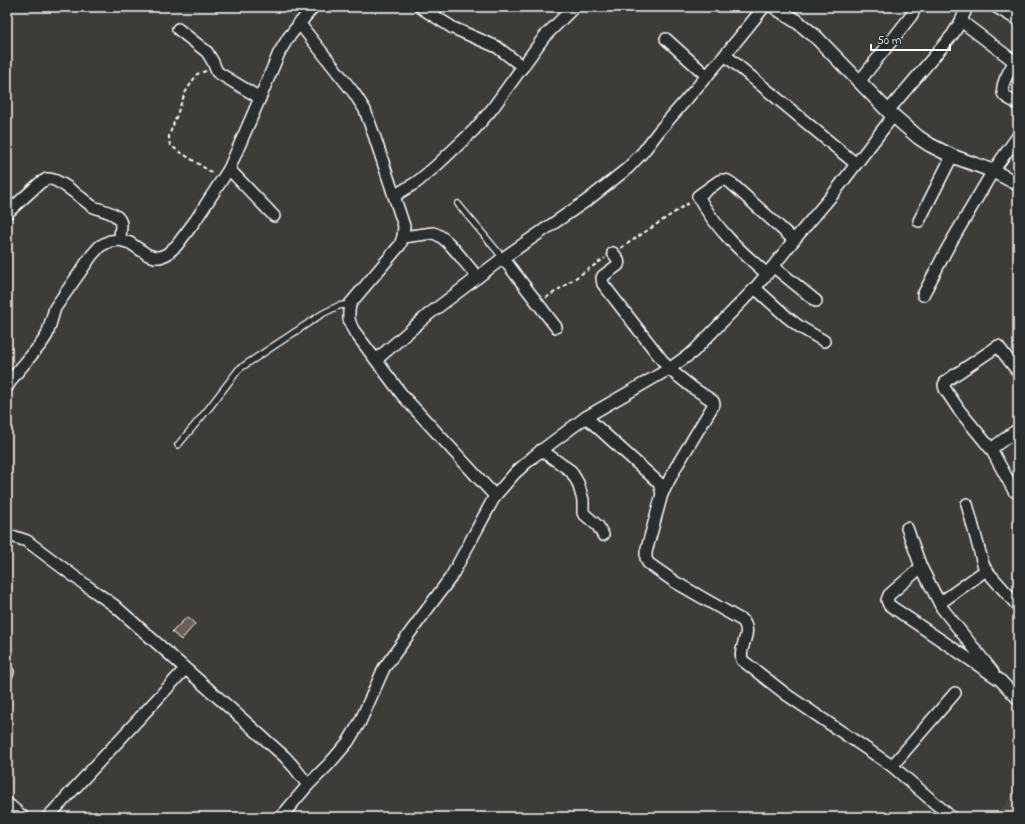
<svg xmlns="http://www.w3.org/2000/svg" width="1025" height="824" viewBox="0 0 1025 824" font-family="'Indie Flower',sans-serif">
	<rect width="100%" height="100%" fill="#3e3c39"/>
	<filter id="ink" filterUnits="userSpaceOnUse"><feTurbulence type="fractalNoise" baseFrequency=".025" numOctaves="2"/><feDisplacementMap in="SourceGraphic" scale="8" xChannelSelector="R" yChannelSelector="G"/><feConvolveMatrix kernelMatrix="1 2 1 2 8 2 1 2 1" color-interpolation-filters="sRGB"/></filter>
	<g filter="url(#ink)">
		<polygon fill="#4c4641" points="1018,788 1018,817 995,817"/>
		<polygon fill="#6d5e54" stroke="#fff" points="187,617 195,624 181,640 172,632"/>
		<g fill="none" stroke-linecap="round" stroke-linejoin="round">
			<defs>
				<g id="service">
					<polyline points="458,204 503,258"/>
					<polyline points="178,445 209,408 239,369 322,314 338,306 350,304"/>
				</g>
				<g id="minor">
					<polyline points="420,7 453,28 497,47 523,67"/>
					<polyline points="996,7 1018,20"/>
					<polyline points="961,21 1015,62"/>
					<path d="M299,23l55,70 11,17 10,28 29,88 -1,11 -3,8 -50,59c-2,12 -2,17 4,27l49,65 92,100"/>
					<polyline points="178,29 207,52 213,62 217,72 260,98"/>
					<polyline points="666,39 707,76"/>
					<polyline points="725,55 856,164"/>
					<path d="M1018,57c-5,7 -20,30 -14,38 4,4 10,6 14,9"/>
					<polyline points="859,82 911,16 916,7"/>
					<polyline points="888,111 953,34 961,21 967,7"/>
					<polyline points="229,169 274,216"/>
					<polyline points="394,196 417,182 436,166 474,130 492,109 544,37 574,7"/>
					<path d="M7,213l34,-31c1,0 6,-3 6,-3 11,-2 35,20 45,27 9,5 27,6 29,18 0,5 -1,11 -1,16"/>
					<polyline points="919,221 952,156"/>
					<path d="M403,237l30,-4c15,3 33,33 45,44"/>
					<path d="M613,253c3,4 7,7 5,12l-15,11 -1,2 1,6 66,85 24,19 20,13 1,3 -38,63 -14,27"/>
					<polyline points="503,258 556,327"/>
					<polyline points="774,267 816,301"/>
					<path d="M767,274c-28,-24 -51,-45 -69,-78l21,-15c5,-2 8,-1 12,2l63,57"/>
					<polyline points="755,288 787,317 800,327 824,341"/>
					<polyline points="923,295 947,249 993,171 1018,136"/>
					<polyline points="376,360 429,314 503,258 589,199 628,168 643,152 659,131 725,55 764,7"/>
					<polyline points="7,387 14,376 41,344 47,335 55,308 92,255 100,246 110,241 120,240 130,243 148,255 155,257 160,257 167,254 177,245 195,221 229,169 260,98 279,53 288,38 313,7"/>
					<path d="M586,417l73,66 3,11 -16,58v6l2,5 27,19 68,39c10,12 -5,26 -1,39l45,35 105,71 59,51"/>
					<polyline points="991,449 1018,429"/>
					<polyline points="541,450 571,471 578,483 583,500 583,513 598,526 603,535"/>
					<polyline points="1014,491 991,449 959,410 945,389 944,385 946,381 998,346 1018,372"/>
					<polyline points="967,504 983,564 986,570 1018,606"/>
					<polyline points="907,528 921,567 942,608 993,672"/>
					<polyline points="7,536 15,537 27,541 87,586 115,606 285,757 294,767 308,785"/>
					<polyline points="921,567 889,595 887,600 889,605 1000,680 1018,699"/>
					<polyline points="940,603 986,570"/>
					<polyline points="7,674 8,672"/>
					<polyline points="892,766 955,693"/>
					<polyline points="7,803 23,817"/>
					<polyline points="48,817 185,669"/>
					<polyline points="281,817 308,785 329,764 348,742 360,722 384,668 451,577 495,496 515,473 534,456 586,417 669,369 693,352 755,288 767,274 794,240 834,193 893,116"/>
				</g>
				<polyline id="tertiary" points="775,7 799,23 816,37 888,111 918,137 930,145 952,156 993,171 1018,184"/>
			</defs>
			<use href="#service" stroke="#fff" stroke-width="8"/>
			<use href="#minor" stroke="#fff" stroke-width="14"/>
			<use href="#tertiary" stroke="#fff" stroke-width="16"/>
			<g stroke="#fff" stroke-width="2" stroke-dasharray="4 3" stroke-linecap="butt">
				<polyline points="206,71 197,74 185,93 169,136 169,142 171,146 214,174"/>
				<polyline points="621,248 690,202"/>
				<polyline points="546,298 605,258"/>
			</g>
			<use href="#service" stroke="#2a2d2e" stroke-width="5.5"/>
			<use href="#minor" stroke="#2a2d2e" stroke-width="11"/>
			<use href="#tertiary" stroke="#2a2d2e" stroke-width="13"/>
		</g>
	</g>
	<rect width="1025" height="824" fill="none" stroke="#2a2d2e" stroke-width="24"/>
	<rect x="12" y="12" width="1001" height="800" fill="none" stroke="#fff" stroke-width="1.5" filter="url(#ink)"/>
	<path d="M871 44v6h79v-6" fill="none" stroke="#ffffff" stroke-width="2"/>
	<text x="877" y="44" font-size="12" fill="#ffffff" stroke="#2a2d2e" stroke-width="3" paint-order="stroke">50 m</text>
</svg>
